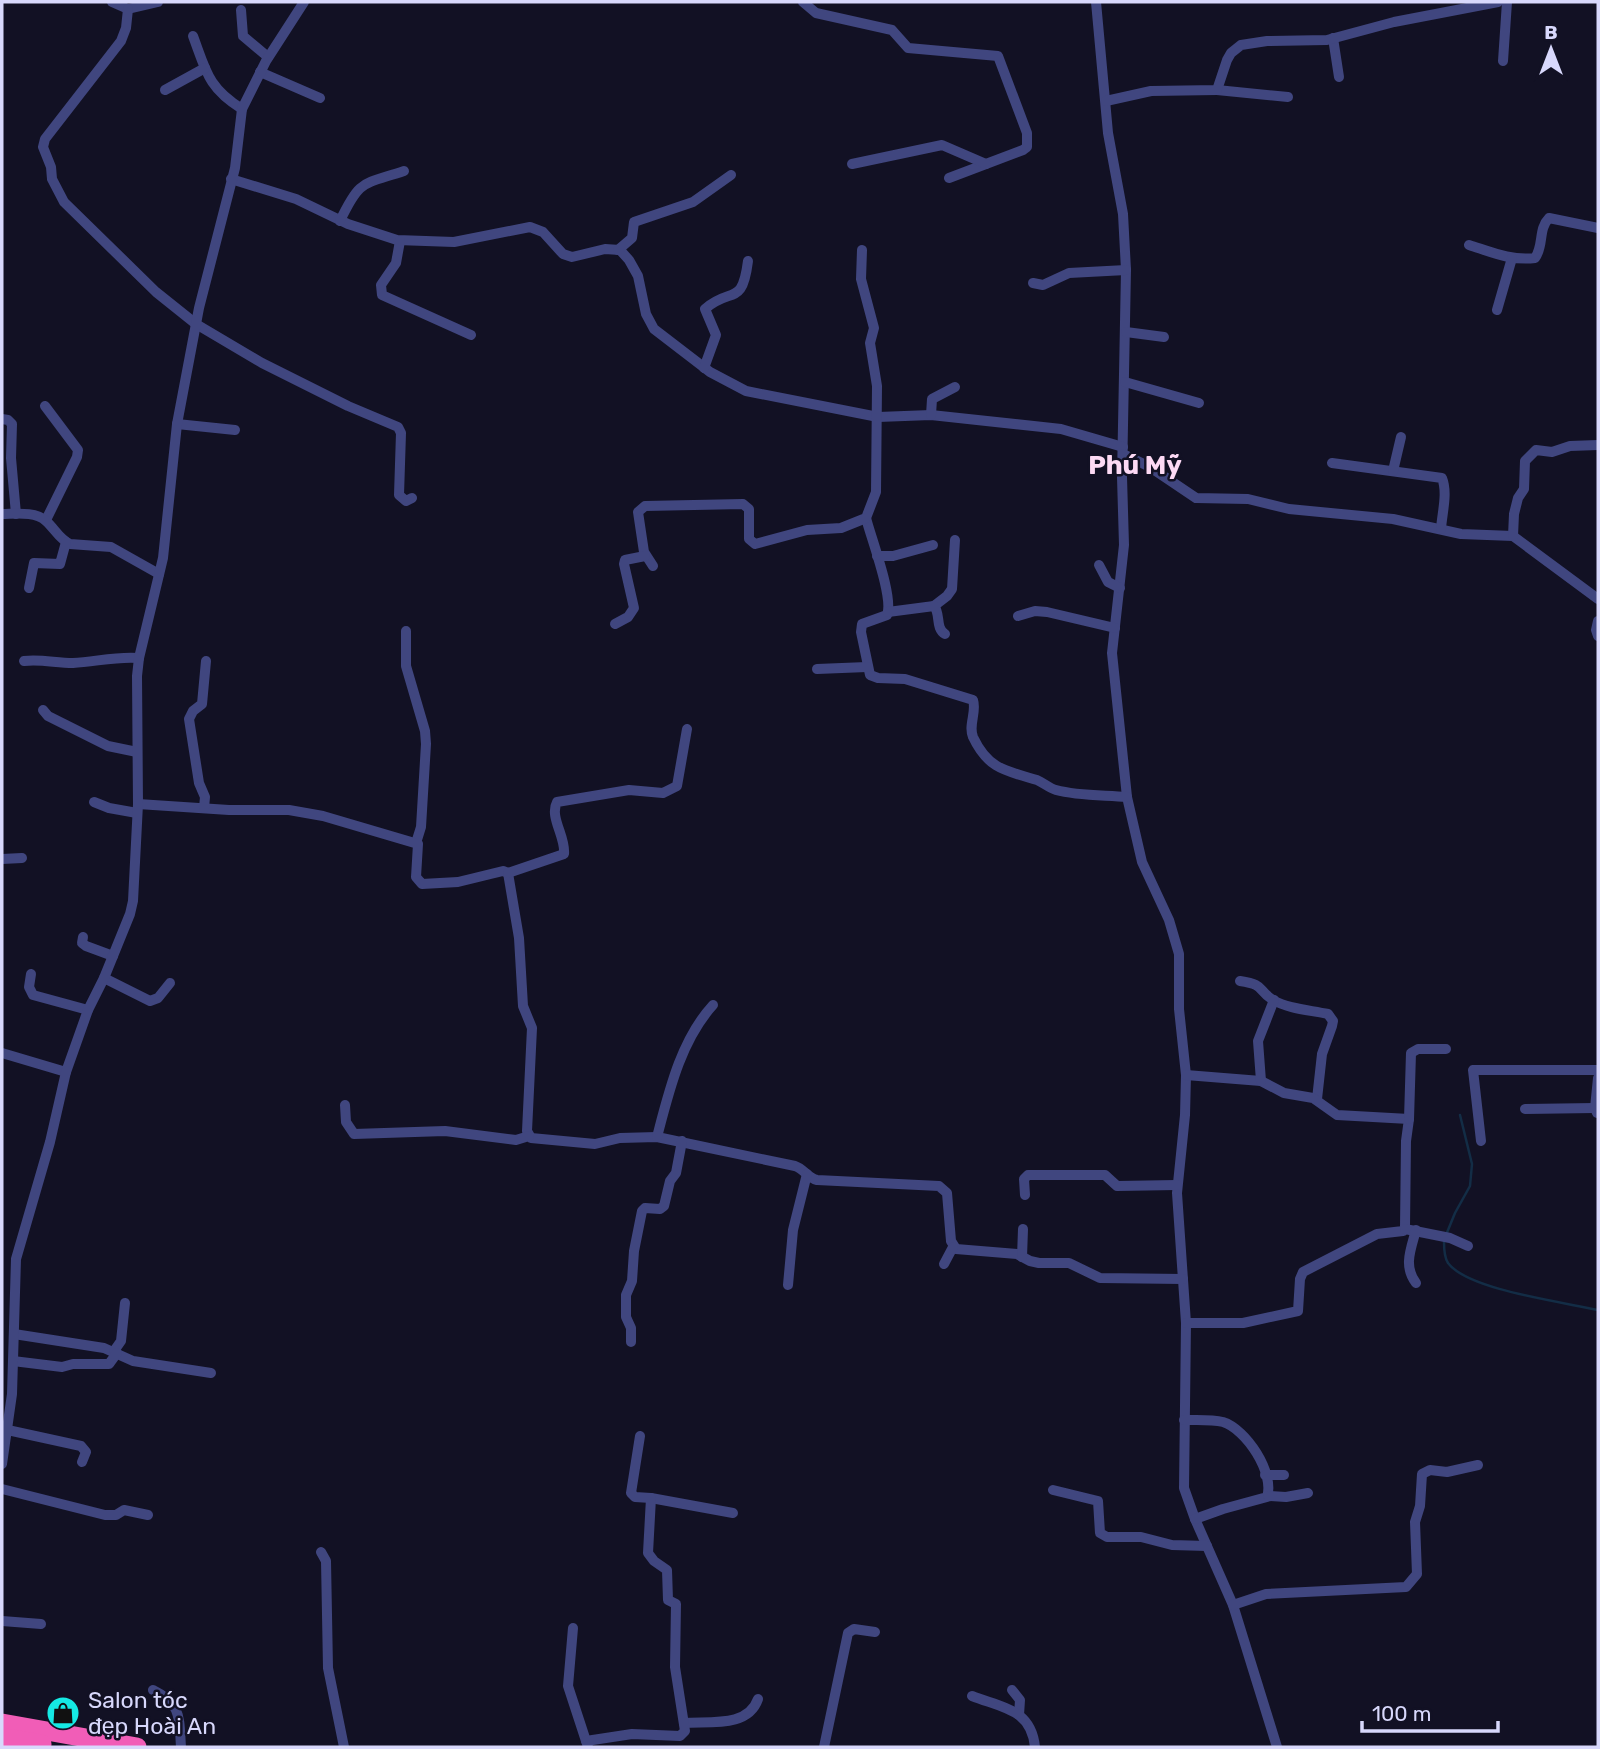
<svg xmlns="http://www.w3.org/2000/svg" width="1600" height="1749" viewBox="0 0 1600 1749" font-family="Rubik,sans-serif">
	<rect width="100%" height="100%" fill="#121124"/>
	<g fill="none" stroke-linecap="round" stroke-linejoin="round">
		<g stroke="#132d46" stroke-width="2.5">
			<polyline points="1446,1235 1455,1213 1470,1186 1472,1164 1460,1115"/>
			<path d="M1444,1242c0,6 0,15 4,21 20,27 115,39 150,47"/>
		</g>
		<g stroke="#40467f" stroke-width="10">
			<polyline points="112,2 128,9 158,2"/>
			<polyline points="803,2 816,13 892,30 908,48 998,56 1027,133 1027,147 1023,150 949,178"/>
			<polyline points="1096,2 1108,133 1123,214 1126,270 1122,477 1124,545 1112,653 1127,797 1142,862 1169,920 1179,954 1179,1009 1186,1075 1185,1115 1177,1193 1186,1323 1184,1488 1195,1519 1233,1605 1277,1747"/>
			<polyline points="128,9 126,28 121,41 45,139 43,147 51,167 52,179 64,202 156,292 196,324 262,363 348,406 398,427 401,433 399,495 406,501 412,498"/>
			<polyline points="241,10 243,36 268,57"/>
			<path d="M193,36c13,35 15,52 49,73"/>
			<polyline points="1333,38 1339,77"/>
			<polyline points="1503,61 1507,2"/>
			<polyline points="260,72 320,98"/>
			<polyline points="165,90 205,68"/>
			<polyline points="1217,90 1288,97"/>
			<polyline points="1106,101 1151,91 1217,90 1227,60 1231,53 1241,45 1267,41 1327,40 1394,22 1498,2"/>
			<polyline points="852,164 942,145 986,164"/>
			<polyline points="231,179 296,199 348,224 397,240 454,242 530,227 543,232 563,254 572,257 605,249 620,250 629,260 638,276 646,314 654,329 710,372 746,391 878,417 931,415 1061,429 1123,447"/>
			<path d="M340,221c20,-42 22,-36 64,-50"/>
			<polyline points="400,241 396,263 381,285 382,295 471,335"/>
			<path d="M1469,245c22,7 42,16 66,13 9,-12 3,-29 14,-40l49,10"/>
			<polyline points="618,250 632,238 634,222 693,202 731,175"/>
			<polyline points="1033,283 1043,285 1069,273 1126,270"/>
			<polyline points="1497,310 1512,258"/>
			<polyline points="1126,332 1164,337"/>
			<path d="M704,368l12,-33 -11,-26c26,-23 37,-1 43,-48"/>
			<polyline points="1125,382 1199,403"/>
			<polyline points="45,406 78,450 77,457 46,520"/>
			<polyline points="931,415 932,399 955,387"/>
			<polyline points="2,419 8,420 12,424 11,458 16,514"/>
			<polyline points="177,424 235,430"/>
			<polyline points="1123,454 1150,467 1196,498 1248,499 1289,509 1393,519 1461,534 1513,536 1598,599"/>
			<path d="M1332,463l110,15c6,15 0,35 -1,51"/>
			<polyline points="1393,471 1401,437"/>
			<path d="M2,514c13,0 33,-3 44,7 9,8 13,18 24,23l41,3 48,27"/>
			<path d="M866,518c5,20 28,80 21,97l-25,9 -1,8 9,43 8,3 27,1 68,21c4,12 -5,25 0,37 15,32 33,34 64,43 7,3 12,8 19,10 22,6 48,5 71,7"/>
			<polyline points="1513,536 1514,514 1518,498 1524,489 1525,461 1536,450 1552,452 1570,446 1598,445"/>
			<polyline points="877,556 893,556 933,545"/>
			<polyline points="1099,565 1108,582 1120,588"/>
			<polyline points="653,566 644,552 638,512 645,506 743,504 749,509 749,539 755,544 807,530 841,528 866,518 876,492 877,386 870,343 874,328 861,279 862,250"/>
			<polyline points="29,588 34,563 60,564 66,542"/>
			<polyline points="934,606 947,596 952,589 955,540"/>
			<path d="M888,612l46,-6c7,8 1,22 11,28"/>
			<polyline points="1018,616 1035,611 1047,612 1115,628"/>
			<polyline points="1598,621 1596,630 1598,636"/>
			<polyline points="615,624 628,617 634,608 624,564 625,560 645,556"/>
			<polyline points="406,631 406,666 425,731 426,744 421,827 416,843"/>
			<path d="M24,661c17,-2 32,2 49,2 22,-1 43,-7 66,-5"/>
			<polyline points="817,669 867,667"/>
			<polyline points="43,710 48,716 108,746 137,752"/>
			<polyline points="94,802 109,808 137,813"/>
			<path d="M138,804l91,6h60l34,6 95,28 -2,33 6,7 36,-2 45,-11 5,2 11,65 4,68 9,22 -5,103 4,7 64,6 25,-6 37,-1 138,29c9,3 13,12 22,14l122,6 8,7 4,48 5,8 61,5 13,7 9,2h30l31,15 83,1"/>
			<polyline points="204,808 205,797 199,783 189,719 193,711 202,704 206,661"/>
			<polyline points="2,859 22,858"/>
			<path d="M508,873l56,-19c2,-17 -15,-37 -7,-52l72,-12 34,3 14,-7 10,-57"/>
			<polyline points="83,937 82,943 86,946 113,956"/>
			<polyline points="31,974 29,987 33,995 88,1010"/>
			<polyline points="104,978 150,1001 158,998 170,983"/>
			<path d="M1240,981c26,4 16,8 33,19 16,9 37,10 55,14l5,7 -1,5 -10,28 -5,45"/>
			<polyline points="2,1053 66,1072"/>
			<polyline points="1186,1075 1261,1081 1284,1093 1313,1098 1337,1115 1409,1119 1406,1141 1405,1227 1403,1231 1377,1234 1303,1272 1300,1279 1298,1311 1243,1323 1186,1323"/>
			<polyline points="1261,1081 1258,1041 1274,1000"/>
			<polyline points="345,1105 346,1122 354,1134 445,1131 516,1140 529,1136"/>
			<polyline points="1525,1109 1595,1108"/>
			<polyline points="1597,1113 1595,1108 1598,1078"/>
			<polyline points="1409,1119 1411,1053 1418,1049 1446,1049"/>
			<path d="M657,1137c12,-46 24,-97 56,-132"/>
			<polyline points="1481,1141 1473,1070 1598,1070"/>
			<polyline points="1025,1195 1024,1179 1028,1175 1105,1175 1117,1186 1177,1185"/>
			<polyline points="1405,1229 1450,1238 1468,1246"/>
			<path d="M1416,1230c-5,19 -13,36 0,53"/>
			<polyline points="1022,1257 1023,1229"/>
			<polyline points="944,1264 953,1247"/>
			<polyline points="788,1285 793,1230 807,1174"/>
			<polyline points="14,1334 104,1348 133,1361 211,1373"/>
			<polyline points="631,1342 631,1328 626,1317 626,1295 632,1281 634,1251 642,1211 645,1208 660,1209 664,1206 670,1181 676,1173 682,1141"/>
			<polyline points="114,1351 121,1341 125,1303"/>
			<polyline points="13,1361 62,1367 73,1364 109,1364 117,1353"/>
			<path d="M1184,1420c12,0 27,-1 39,2 23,7 52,51 44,75l-44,12 -28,10"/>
			<polyline points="3,1429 81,1446 86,1452 82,1462"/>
			<polyline points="2,1464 12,1394 16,1259 50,1142 66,1072 88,1010 104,978 130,914 133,901 138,804 137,676 139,658 163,558 177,424 199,308 235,168 242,109 266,61 304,2"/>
			<polyline points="1265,1475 1284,1475"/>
			<polyline points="2,1489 105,1515 116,1515 124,1510 148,1515"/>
			<polyline points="1053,1490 1098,1501 1100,1533 1107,1537 1141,1537 1172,1545 1207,1546"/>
			<polyline points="1268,1496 1286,1497 1308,1493"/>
			<polyline points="651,1498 733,1513"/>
			<polyline points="321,1552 326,1561 328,1668 344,1747"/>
			<polyline points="1233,1605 1266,1594 1406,1587 1417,1574 1415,1522 1420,1506 1422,1474 1430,1470 1447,1472 1478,1465"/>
			<polyline points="2,1621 41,1624"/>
			<polyline points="573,1628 568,1686 586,1741"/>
			<path d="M153,1690c29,14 26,28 28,57"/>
			<polyline points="1012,1690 1020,1700 1019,1715"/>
			<path d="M972,1696c31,12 59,13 63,51"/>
			<path d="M684,1723c25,-2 64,5 74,-24"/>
			<polyline points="588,1747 586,1741 632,1734 680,1736 685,1731 675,1667 676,1604 668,1600 667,1570 654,1561 648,1553 651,1498 635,1497 631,1493 640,1436"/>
			<polyline points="824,1747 848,1633 854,1629 875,1632"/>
		</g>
		<g stroke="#f15db7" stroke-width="19">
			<polyline points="2,1723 137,1747"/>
			<polyline points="2,1737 42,1744"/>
		</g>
	</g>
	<defs>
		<symbol id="shop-disc" viewBox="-11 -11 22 22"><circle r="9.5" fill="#15eae4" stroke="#121124"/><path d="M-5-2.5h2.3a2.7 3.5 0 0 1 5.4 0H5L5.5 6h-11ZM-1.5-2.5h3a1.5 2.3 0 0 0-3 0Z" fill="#111"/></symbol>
	</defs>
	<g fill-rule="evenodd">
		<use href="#shop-disc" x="44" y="1694" width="38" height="38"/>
	</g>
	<g text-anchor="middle" stroke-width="5" stroke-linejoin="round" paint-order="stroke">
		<g font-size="23" fill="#d8d8fc" stroke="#121124" text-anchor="start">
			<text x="88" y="1708">Salon tóc<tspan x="88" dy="26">đẹp Hoài An</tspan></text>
		</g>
		<g font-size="26" font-weight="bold" fill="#fcd9f4" stroke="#121124">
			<text x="1135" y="474">Phú Mỹ</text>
		</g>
	</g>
	<rect width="1600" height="1749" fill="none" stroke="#d8d8fc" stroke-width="7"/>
	<g transform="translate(1551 49)" stroke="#121124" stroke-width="5" paint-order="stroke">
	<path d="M0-5L12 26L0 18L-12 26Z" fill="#d8d8fc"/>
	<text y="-10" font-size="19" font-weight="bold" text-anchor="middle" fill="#d8d8fc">B</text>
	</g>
	<path d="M1362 1721v10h136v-10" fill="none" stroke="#d8d8fc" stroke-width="3.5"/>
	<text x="1372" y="1721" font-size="21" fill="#d8d8fc" stroke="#121124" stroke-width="5" paint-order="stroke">100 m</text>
</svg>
